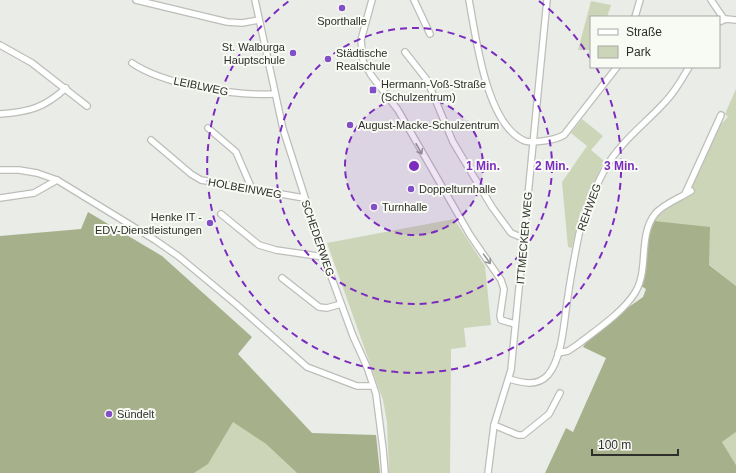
<svg xmlns="http://www.w3.org/2000/svg" width="736" height="473" viewBox="0 0 736 473" font-family="Arial,sans-serif">
	<rect width="100%" height="100%" fill="#eaece7"/>
	<g fill="#ccd5b7">
		<polygon points="591,1 611,5 607,17 591,17 591,50 578,50"/>
		<polygon points="736,89 736,286 654,221 658,215 694,191 691,185 716,129 728,117 725,114"/>
		<polygon points="582,119 603,136 591,150 604,161 580,213 572,248 568,247 562,182 587,146 571,133"/>
		<polygon points="454,219 485,266 491,325 464,328 466,347 451,349 450,473 389,473 387,422 383,400 327,243"/>
		<polygon points="233,421 266,444 297,473 194,473 208,463"/>
		<polygon points="736,432 736,465 722,442"/>
	</g>
	<g fill="#a6b18b">
		<polygon points="88,212 162,256 252,337 238,354 312,433 376,435 380,473 297,473 266,444 233,422 208,464 194,473 0,473 0,236 81,229"/>
		<path d="M654,221l56,6 -1,38 27,21v146l-14,10 14,23v8h-191l21,-45 7,4 33,-74 -23,-11 9,-14 51,-36 3,-8 -5,-3c6,-21 4,-44 13,-65z"/>
	</g>
	<g fill="none" stroke-linecap="round" stroke-linejoin="round">
		<defs>
			<g id="minor">
				<polyline points="136,0 227,22 242,23 259,20"/>
				<polyline points="255,0 283,129 324,257 353,336 367,367 376,394 383,449 385,473"/>
				<polyline points="372,0 361,40 363,61 371,75 398,110 470,235 501,280 504,289 500,316 501,320 515,324"/>
				<polyline points="414,0 430,34"/>
				<path d="M469,0c7,37 17,125 56,141 6,2 13,0 18,0 8,-1 14,-2 21,-6l53,-68"/>
				<polyline points="711,0 724,19"/>
				<polyline points="635,17 640,0"/>
				<polyline points="719,22 726,19 736,20"/>
				<polyline points="0,45 32,63 87,106"/>
				<polyline points="405,52 427,80 453,142 492,207 511,233 523,238"/>
				<path d="M132,63c32,22 104,33 142,31"/>
				<path d="M0,114c29,-2 44,-6 66,-26"/>
				<polyline points="208,128 236,152 252,189"/>
				<polyline points="151,140 191,174 201,180 304,198"/>
				<polyline points="0,170 19,170 37,173 57,180 155,240 178,256 237,305 307,367 357,386 373,386"/>
				<polyline points="685,194 721,115"/>
				<polyline points="0,198 34,193 57,180"/>
				<polyline points="221,214 259,245 276,250 324,257"/>
				<polyline points="282,278 319,307 327,308 341,304"/>
				<path d="M558,353l10,-2 9,-6c18,-14 48,-34 59,-54 13,-23 2,-55 19,-77 8,-10 25,-16 36,-23"/>
				<path d="M509,379c14,4 28,8 39,-4 15,-18 16,-56 20,-79 3,-21 7,-42 11,-62 5,-23 15,-44 26,-65 14,-26 40,-45 60,-67 10,-10 17,-23 24,-35"/>
				<polyline points="494,425 518,435 523,435 549,414 560,393"/>
				<polyline points="488,473 494,425 511,370 547,0"/>
			</g>
		</defs>
		<use href="#minor" stroke="#bcbeb9" stroke-width="8"/>
		<use href="#minor" stroke="#fff" stroke-width="5.5"/>
	</g>
	<defs><path id="oneway-shaft" d="M-6 0H5M1.5-3L5.5 0L1.5 3" fill="none" stroke-width="1.6" stroke-linecap="round" stroke-linejoin="round"/></defs>
	<g stroke="#969696">
		<use href="#oneway-shaft" transform="translate(419 149) rotate(61)"/>
		<use href="#oneway-shaft" transform="translate(487 259) rotate(54)"/>
	</g>
	<circle cx="414" cy="166" r="69" fill="#7b2cbf" fill-opacity=".12"/>
	<g fill="none" stroke="#7b2cbf" stroke-width="2" stroke-dasharray="7 5">
		<circle cx="414" cy="166" r="69"/>
		<circle cx="414" cy="166" r="138"/>
		<path d="M539 1A207 207 0 0 1 590 58M596 67A207 207 0 1 1 289 1"/>
	</g>
	<g fill="#824fc6" stroke="#f8faf4" stroke-width="1.5">
		<circle cx="342" cy="8" r="4"/>
		<circle cx="293" cy="53" r="4"/>
		<circle cx="328" cy="59" r="4"/>
		<rect x="369" y="86" width="8" height="8" rx="2"/>
		<circle cx="350" cy="125" r="4"/>
		<circle cx="411" cy="189" r="4"/>
		<circle cx="374" cy="207" r="4"/>
		<circle cx="210" cy="223" r="4"/>
		<circle cx="109" cy="414" r="4"/>
	</g>
	<g text-anchor="middle" stroke-width="4" stroke-linejoin="round" paint-order="stroke">
		<g font-size="11" fill="#2e2e2c" stroke="#f8faf4" text-anchor="start">
			<text x="342" y="25" text-anchor="middle">Sporthalle</text>
			<text x="285" y="51" text-anchor="end">St. Walburga<tspan x="285" dy="13">Hauptschule</tspan></text>
			<text x="336" y="57">Städtische<tspan x="336" dy="13">Realschule</tspan></text>
			<text x="381" y="88">Hermann-Voß-Straße<tspan x="381" dy="13">(Schulzentrum)</tspan></text>
			<text x="358" y="129">August-Macke-Schulzentrum</text>
			<text x="419" y="193">Doppelturnhalle</text>
			<text x="382" y="211">Turnhalle</text>
			<text x="202" y="221" text-anchor="end">Henke IT -<tspan x="202" dy="13">EDV-Dienstleistungen</tspan></text>
			<text x="117" y="418">Sündelt</text>
		</g>
		<g font-size="11" fill="#2e2e2c" stroke="#f8faf4">
			<text transform="translate(201 86) rotate(12)" y="4">LEIBLWEG</text>
			<text transform="translate(245 188) rotate(10)" y="4">HOLBEINWEG</text>
			<text transform="translate(589 207) rotate(-70)" y="4">REHWEG</text>
			<text transform="translate(318 238) rotate(71)" y="4">SCHEDERWEG</text>
			<text transform="translate(524 238) rotate(-85)" y="4">ITTMECKER WEG</text>
		</g>
	</g>
	<circle cx="414" cy="166" r="6" fill="#7b2cbf" stroke="#f8faf4" stroke-width="2"/>
	<g font-size="12" text-anchor="middle" font-weight="bold" fill="#7b2cbf" stroke="#f8faf4" stroke-width="4" stroke-linejoin="round" paint-order="stroke">
		<text x="483" y="170">1 Min.</text>
		<text x="552" y="170">2 Min.</text>
		<text x="621" y="170">3 Min.</text>
	</g>
	<rect x="590" y="16" width="130" height="52" fill="#f8faf4" stroke="#a7a8a4"/>
	<rect x="598" y="29" width="20" height="6" fill="#ffffff" stroke="#a7a8a4"/>
	<text x="626" y="36" font-size="12" fill="#2e2e2c">Straße</text>
	<rect x="598" y="46" width="20" height="12" fill="#ccd5b7" stroke="#a7a8a4"/>
	<text x="626" y="56" font-size="12" fill="#2e2e2c">Park</text>
	<path d="M592 449v6h86v-6" fill="none" stroke="#2e2e2c" stroke-width="2"/>
	<text x="598" y="449" font-size="12" fill="#2e2e2c" stroke="#f8faf4" stroke-width="3" paint-order="stroke">100 m</text>
</svg>
